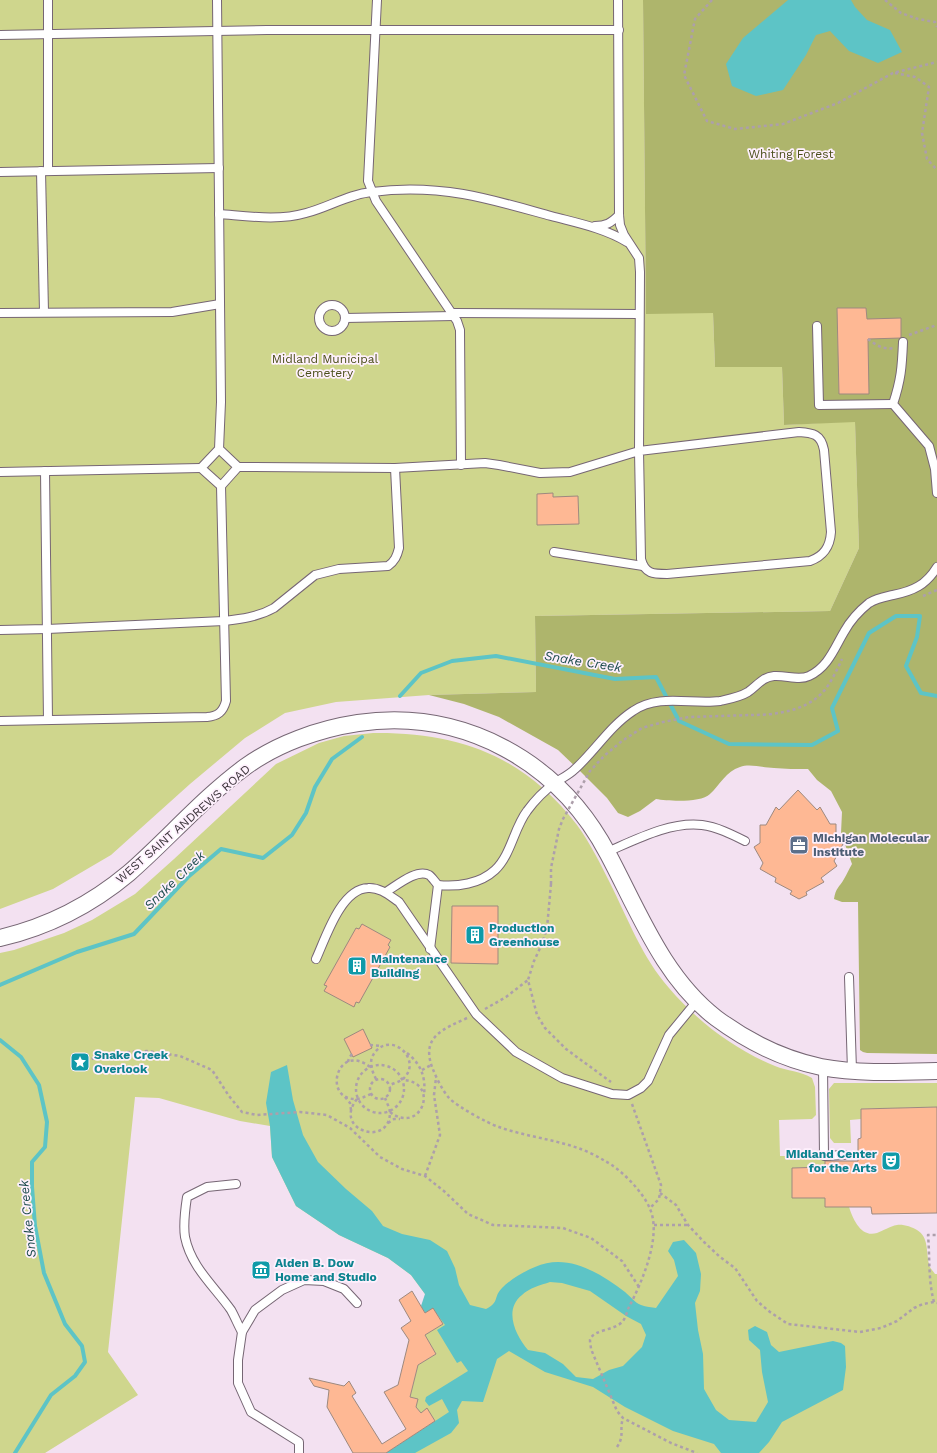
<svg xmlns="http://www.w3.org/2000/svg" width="937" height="1453" viewBox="0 0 937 1453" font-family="'Work Sans',sans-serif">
	<rect width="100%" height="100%" fill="#f3e1f1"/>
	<g fill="#cfd68d">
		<polygon points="0,0 643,0 646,313 713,313 715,367 782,367 784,425 855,421 859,548 830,611 535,616 536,692 429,695 336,702 285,713 245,738 190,784 111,855 53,889 0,909"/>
		<path d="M373,733c86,-1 151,23 204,92 13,18 23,38 33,58 18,36 32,74 59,105 29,34 65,61 106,78 12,5 26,5 37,12l3,9 1,28 -4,4 -33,1 1,36h51v5h-6v6l-33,1v30h33l1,9h23c4,12 12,31 28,26 6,-2 13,-7 20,-8 6,-1 15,2 20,5 12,7 9,22 12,34 0,3 4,7 6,10h2v179h-551l49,-32 -8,-12 -6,4 -5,-6 2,-8 -8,-2 8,-32 18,-11 -11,-19 18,-11 -18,-30 -14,-19 -23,-17 -49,-23 -43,-29 -24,-49 -2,-31 -30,-5 -81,-23 -24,-1 -27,255 30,43 -93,58h-45v-500l14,-3 50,-17 28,-13 43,-26 39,-35 102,-95 43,-21 25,-7z"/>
		<polygon points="834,1083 937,1083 937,1107 861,1109 861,1119 850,1120 851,1143 834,1143 830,1138 830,1134 829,1089"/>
	</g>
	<path fill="#aeb56c" d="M643,0h294v1054l-70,-1 -4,-1 -3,-2 -2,-148h-16l-8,-3c2,-12 5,-11 10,-20 3,-5 5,-10 8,-15l-11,-31 1,-21 -11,-21 -14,-11 -9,-11c-12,0 -23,0 -34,-1 -11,0 -24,-5 -34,-1 -14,4 -20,18 -30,27 -9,9 -42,7 -54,5l-16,12 -12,6 -10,-4 -11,-15 -26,-26 -23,-22 -59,-33 -35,-13 -35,-9 107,-3 -1,-76 295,-5 29,-63 -4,-126 -71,3 -2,-58h-67l-2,-54 -67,1z"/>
	<g fill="#5dc4c6" fill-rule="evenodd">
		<polygon points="788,0 851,0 855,7 867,20 890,30 902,52 878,63 849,51 830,31 816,35 806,55 783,90 756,96 732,86 726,64 743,38"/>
		<path d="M287,1065l6,35 10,35 15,27 28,27 26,22 11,15 19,8 28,6 17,11 8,17 4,17 11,20 16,4c14,-7 7,-12 16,-21 9,-9 21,-16 33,-21 32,-15 65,6 90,25 5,4 10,11 16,13 5,2 11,2 15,3l22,-32 -4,-16 -6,-9 5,-9 11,-2 12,13 5,21 -1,17 -5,12 3,27 5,24 1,35 12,21 13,10 27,2 12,-20 -6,-30 -2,-22 -11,-10 -1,-10 7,-4 12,6 4,13 8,7 54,-11 8,2 4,3 1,21 -3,23 -61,32 -13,20 -10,11h-38l-7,-9 -41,-13 -48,-24 -32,-20 -48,-15 -36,-21 -12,8 -14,43 -21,-1 -5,9 2,13 -8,10 -36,20h-29l63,-41 -7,-13 -13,7 -4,-5 1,-4 42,-26 -7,-10 -4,2 -20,-33 8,-5 -12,-16 -8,4 -4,-7 4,-12 -14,-19 -23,-17 -49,-23 -43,-29 -24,-49 -2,-31 -4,-23 5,-31zM550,1282l12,1 28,8 36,25 15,8 5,11 -4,12 -19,19 -14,4 -16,9 -17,-2 -13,-13 -18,-11 -17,-3c-12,-14 -25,-40 -6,-55 7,-7 19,-10 28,-13z"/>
	</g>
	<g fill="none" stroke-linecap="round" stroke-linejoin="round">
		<g stroke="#5dc4c6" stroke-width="4">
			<polyline points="400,696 421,673 452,661 496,656 615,679 656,677 679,721 729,744 812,745 838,731 832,708 869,633 896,616 920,616 917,637 906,666 921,693 937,696"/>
			<polyline points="0,985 77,952 134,934 188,877 221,849 263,858 292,835 306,813 315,787 332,759 362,737"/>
			<polyline points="0,1040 21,1057 39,1085 47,1122 45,1147 32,1162 32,1187 35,1226 44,1273 65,1324 82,1346 85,1362 75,1376 51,1395 15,1453"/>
		</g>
	</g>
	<g fill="#feb894" stroke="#9d897f">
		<polygon points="837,308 866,308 867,319 901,318 901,338 868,339 869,394 839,394"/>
		<polygon points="553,493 553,497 578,496 579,524 537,525 537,494"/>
		<polygon points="798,790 817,810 820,807 830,824 836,824 836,841 843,844 834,861 837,866 821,878 824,882 806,892 807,895 799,899 790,894 792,891 775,882 776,878 760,869 763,863 754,847 760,843 760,825 766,825 776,807 779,810"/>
		<polygon points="452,906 498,906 498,964 451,963"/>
		<polygon points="362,924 391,940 388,945 390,947 359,1003 356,1002 354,1007 324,991 327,986 324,985 356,928 359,929"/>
		<polygon points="363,1029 372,1048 353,1057 344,1039"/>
		<polygon points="937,1107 937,1213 872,1214 871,1207 825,1207 825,1198 792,1198 792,1168 825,1167 825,1161 858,1161 858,1139 861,1138 861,1109"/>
		<polygon points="412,1291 425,1313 433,1308 443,1324 425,1335 436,1354 418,1365 410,1397 418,1399 416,1407 421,1413 427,1408 435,1421 386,1453 353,1453 327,1407 329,1390 314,1386 309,1378 344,1386 349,1381 356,1393 352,1396 382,1444 406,1429 384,1392 398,1385 409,1340 401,1328 411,1321 399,1300"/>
	</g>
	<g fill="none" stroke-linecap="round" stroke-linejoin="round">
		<defs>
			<g id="service">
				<polyline points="48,0 48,171"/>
				<polyline points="217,0 221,402 219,449 201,468 221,486 238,467 219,449"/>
				<polyline points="377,0 368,181 376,201 457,321 460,330 461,465"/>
				<polyline points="0,35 267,30 619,30"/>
				<polyline points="41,171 44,312"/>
				<polyline points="0,172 219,168"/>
				<path d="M219,214c28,2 60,7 87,-1 23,-6 43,-19 66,-21 30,-4 61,-3 91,2 29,5 59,14 88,22 26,7 53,12 76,26"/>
				<path d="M595,226c11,0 16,-3 24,-11"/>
				<circle cx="332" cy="318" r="13"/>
				<polyline points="0,313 172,312 220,304"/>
				<polyline points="452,313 639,314"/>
				<polyline points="345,318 454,316"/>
				<polyline points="817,326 819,405 893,404"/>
				<path d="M903,342c-1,25 -2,38 -10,62l36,42 6,23 2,24"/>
				<path d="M238,467l157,1 90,-5 14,2 41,8 30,-1 69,-21 160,-19c14,1 22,2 25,18l7,82c-1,15 -7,24 -21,29l-143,13c-14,0 -22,0 -26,-15l-2,-108 1,-179 -1,-14 -15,-23 -4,-10 -1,-10 -1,-215"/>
				<polyline points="45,471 48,720"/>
				<polyline points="0,472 201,468"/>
				<polyline points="554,552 643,566"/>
				<path d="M0,630l47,-1 177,-8c17,-2 34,-4 50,-13l41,-33 24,-6 49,-3c7,-5 9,-10 11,-18l-4,-80"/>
				<path d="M0,721l207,-4c11,-1 16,-5 19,-16l-5,-215"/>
				<path d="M607,852c28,-12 64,-31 95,-27 15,2 29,9 43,16"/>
				<path d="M386,892c10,-6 31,-24 43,-17 3,2 6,7 9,10 19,2 42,-1 57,-15 16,-15 19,-42 32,-59 8,-11 18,-21 29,-29 6,-4 13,-7 19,-13 20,-18 35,-43 58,-58 26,-18 59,-6 87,-10 9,-2 20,-4 28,-9 9,-6 14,-15 26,-16 12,-1 25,5 35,0 19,-9 25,-27 35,-44 6,-11 15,-21 25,-29 8,-5 15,-6 24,-8 20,-4 33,-10 44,-28"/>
				<polyline points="430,949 438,885"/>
				<path d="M316,959c10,-22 25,-70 52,-71 12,-1 22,8 31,14l77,112 40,38 46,26 50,16 16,1 13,-7 7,-7 21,-46 28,-34"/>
				<polyline points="849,977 852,1070"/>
				<polyline points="823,1067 824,1156 844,1155"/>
				<path d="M236,1184l-29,3 -20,10c-2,13 -4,27 -2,40 6,30 29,49 46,73 4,7 7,15 11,22"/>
				<polyline points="299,1453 299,1442 251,1412 238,1383 238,1360 242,1332 255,1310 282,1290 304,1280 324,1281 344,1289 357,1303"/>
			</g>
			<path id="minor" d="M0,938c47,-11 92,-34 129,-65 39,-34 74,-75 116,-106 32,-23 73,-38 113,-44 105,-15 201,38 250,131 31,58 55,123 108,164 31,23 67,41 105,49 37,7 79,5 116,4"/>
		</defs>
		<use href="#service" stroke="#766674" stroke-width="10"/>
		<use href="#minor" stroke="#766674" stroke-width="18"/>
		<g stroke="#ad9fab" stroke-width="2.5" stroke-dasharray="3 3" stroke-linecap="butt">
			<polyline points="712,0 695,19 684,75 707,121 735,129 783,124 838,103 893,73 937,62"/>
			<polyline points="885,0 901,13 918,19 935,22 937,27"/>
			<polyline points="895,73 915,77 929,87 922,133 927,159 937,170"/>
			<polyline points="909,335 937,325"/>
			<path d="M868,339c8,6 15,11 26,9"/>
			<polyline points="923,596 937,590"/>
			<path d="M751,715c28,0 62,-5 78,-31 5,-8 9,-16 13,-25"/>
			<polyline points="551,884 547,928 542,944 534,961 528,980 537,1015 545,1028 566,1049 611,1082"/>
			<polyline points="485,1009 506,997 528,980"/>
			<path d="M467,1018c-23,11 -46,18 -35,49 4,10 10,23 17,31 9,9 38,25 50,29 25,9 53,12 79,21 9,3 19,8 27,13 16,8 39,32 45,48 12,27 -8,73 -21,98 -2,4 -3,10 -6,14 -8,10 -30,8 -33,19 0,3 1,7 1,9l26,62 6,7 48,25 26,10"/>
			<polyline points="370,1045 382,1046"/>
			<path d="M407,1053c14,11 19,24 17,42"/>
			<polyline points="80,1062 114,1053 147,1051 180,1056 212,1070 229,1096 242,1112 257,1115 300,1112 327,1115 350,1128 380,1157 402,1169 425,1176 445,1192 468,1214 493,1225 563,1228 591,1238 622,1261 639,1287"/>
			<polyline points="348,1062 349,1058 352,1054"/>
			<circle cx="380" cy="1089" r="24"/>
			<path d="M370,1067c-33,-26 -48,33 -14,32 5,0 10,-3 15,-5"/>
			<polyline points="422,1070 431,1065"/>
			<circle cx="380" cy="1089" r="10"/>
			<path d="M376,1079c-5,-10 -8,-19 0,-28 17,-19 46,9 28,27 -4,4 -10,5 -14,7"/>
			<polyline points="345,1097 350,1103 351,1110"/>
			<path d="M357,1099c-25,31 32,49 33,14 0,-4 -3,-10 -5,-15"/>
			<polyline points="632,1104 661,1185 659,1199 650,1208"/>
			<path d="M390,1112c31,24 51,-30 13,-32"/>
			<polyline points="388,1123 394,1119 400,1119"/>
			<polyline points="425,1176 440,1135 434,1095 436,1078"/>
			<polyline points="660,1193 676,1205 688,1225 704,1242 720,1257 735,1268 757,1301 770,1312 788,1324 860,1332 881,1328 897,1321 914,1308 923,1304 934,1302 937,1303"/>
			<polyline points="654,1225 688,1225"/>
			<path d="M934,1302c-6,-22 -4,-44 -6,-67h9"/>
			<path d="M617,1447c8,-12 2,-16 6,-29"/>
		</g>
		<use href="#service" stroke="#fff" stroke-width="8"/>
		<use href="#minor" stroke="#fff" stroke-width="16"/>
		<polyline stroke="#ad9fab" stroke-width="2.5" stroke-dasharray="3 3" stroke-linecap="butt" points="551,884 551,868 559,829 563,819 590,771 604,756 622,741 642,728 663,722 689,717 751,715"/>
	</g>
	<defs>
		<symbol id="office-square" viewBox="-11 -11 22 22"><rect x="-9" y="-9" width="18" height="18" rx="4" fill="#5c6f8a" stroke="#fef0fd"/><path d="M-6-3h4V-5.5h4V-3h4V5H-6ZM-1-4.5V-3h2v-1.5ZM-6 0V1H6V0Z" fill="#fff"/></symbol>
		<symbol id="building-square" viewBox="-11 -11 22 22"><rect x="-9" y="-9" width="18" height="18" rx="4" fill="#0f9aa8" stroke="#fef0fd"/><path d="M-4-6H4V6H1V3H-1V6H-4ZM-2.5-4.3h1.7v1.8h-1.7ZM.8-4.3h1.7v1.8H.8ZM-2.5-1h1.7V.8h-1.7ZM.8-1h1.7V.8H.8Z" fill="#fff"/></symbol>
		<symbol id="sight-square" viewBox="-11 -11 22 22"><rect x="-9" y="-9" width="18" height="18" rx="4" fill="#0f9aa8" stroke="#fef0fd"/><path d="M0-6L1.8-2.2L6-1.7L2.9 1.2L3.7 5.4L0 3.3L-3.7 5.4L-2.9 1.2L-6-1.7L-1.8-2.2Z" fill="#fff"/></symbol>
		<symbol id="theatre-square" viewBox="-11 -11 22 22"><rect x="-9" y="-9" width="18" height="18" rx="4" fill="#0f9aa8" stroke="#fef0fd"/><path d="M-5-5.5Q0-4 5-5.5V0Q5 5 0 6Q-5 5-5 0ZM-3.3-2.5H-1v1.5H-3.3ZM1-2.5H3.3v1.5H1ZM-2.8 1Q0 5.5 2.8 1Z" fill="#fff"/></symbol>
		<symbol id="museum-square" viewBox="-11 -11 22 22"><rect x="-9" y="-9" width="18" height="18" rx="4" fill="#0f9aa8" stroke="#fef0fd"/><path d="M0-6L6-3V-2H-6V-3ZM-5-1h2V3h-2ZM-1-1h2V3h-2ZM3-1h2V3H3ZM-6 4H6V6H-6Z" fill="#fff"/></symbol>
	</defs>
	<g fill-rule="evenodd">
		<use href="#office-square" x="788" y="834" width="22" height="22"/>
		<use href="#building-square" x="464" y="924" width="22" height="22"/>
		<use href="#building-square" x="346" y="955" width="22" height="22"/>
		<use href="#sight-square" x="69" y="1051" width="22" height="22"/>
		<use href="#theatre-square" x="880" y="1150" width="22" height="22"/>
		<use href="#museum-square" x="250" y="1259" width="22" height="22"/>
	</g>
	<g text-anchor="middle" stroke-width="3.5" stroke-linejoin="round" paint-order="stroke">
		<g font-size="12" fill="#4a4e18" stroke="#fef0fd">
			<text x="791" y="158">Whiting Forest</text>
			<text x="325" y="363">Midland Municipal<tspan x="325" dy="14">Cemetery</tspan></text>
		</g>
		<g font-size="12" fill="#3d363c" stroke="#fef0fd">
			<text transform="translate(183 824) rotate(-41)" y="4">WEST SAINT ANDREWS ROAD</text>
		</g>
		<g font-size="12" font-weight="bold" fill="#4e5e75" stroke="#fef0fd" text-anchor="start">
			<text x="813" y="842">Michigan Molecular<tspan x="813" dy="14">Institute</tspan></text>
		</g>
		<g font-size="12" font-weight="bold" fill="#0d838f" stroke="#fef0fd" text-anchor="start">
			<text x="489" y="932">Production<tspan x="489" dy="14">Greenhouse</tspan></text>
			<text x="371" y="963">Maintenance<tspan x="371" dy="14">Building</tspan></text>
			<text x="94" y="1059">Snake Creek<tspan x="94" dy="14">Overlook</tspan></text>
			<text x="877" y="1158" text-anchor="end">Midland Center<tspan x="877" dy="14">for the Arts</tspan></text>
			<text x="275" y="1267">Alden B. Dow<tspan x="275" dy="14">Home and Studio</tspan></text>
		</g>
		<g font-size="13" font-style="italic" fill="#1f4d4e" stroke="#fef0fd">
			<text transform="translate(583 661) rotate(9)" y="5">Snake Creek</text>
			<text transform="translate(174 880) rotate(-44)" y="5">Snake Creek</text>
			<text transform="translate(27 1219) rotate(-96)" y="5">Snake Creek</text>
		</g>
	</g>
</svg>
